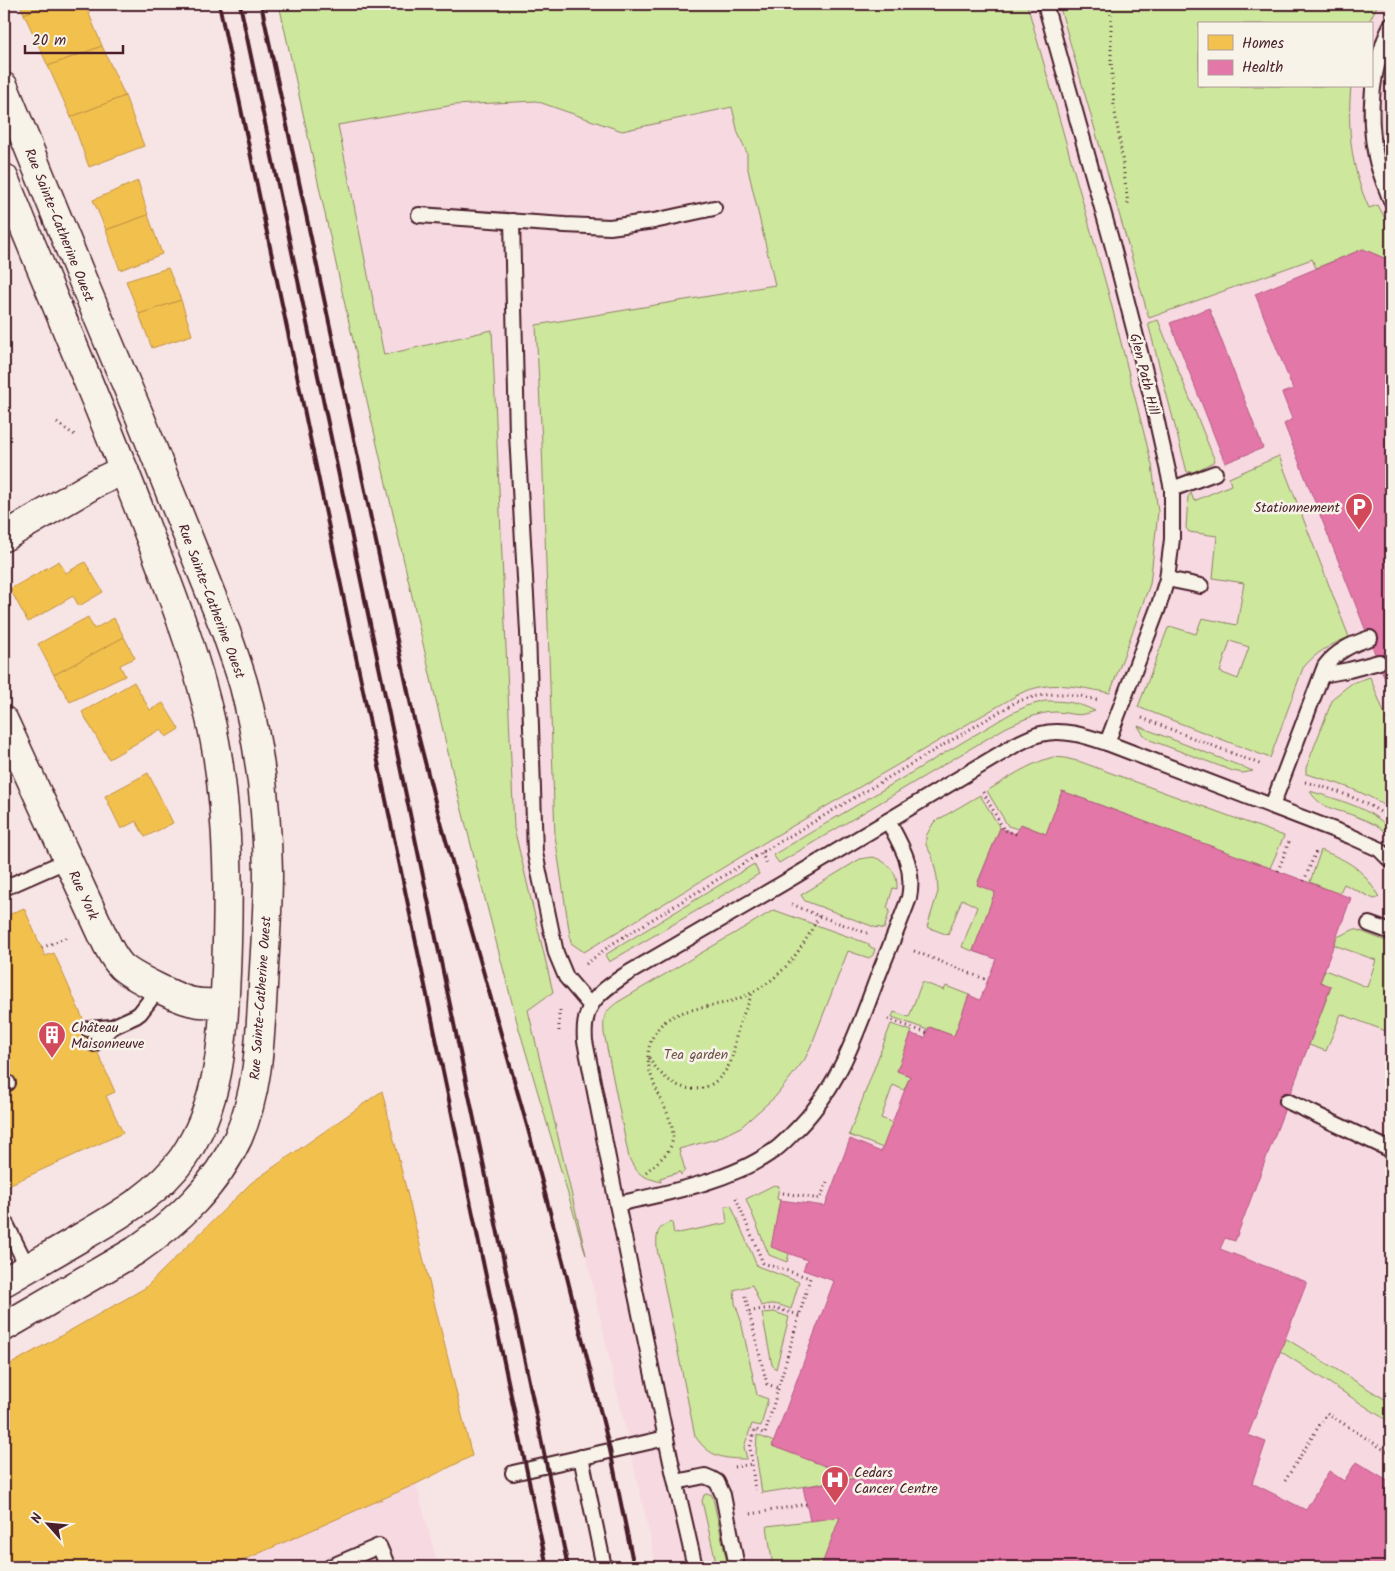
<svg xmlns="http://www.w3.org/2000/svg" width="1395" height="1571" viewBox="0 0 1395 1571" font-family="Kalam,sans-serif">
	<rect width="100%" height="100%" fill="#f7e4e4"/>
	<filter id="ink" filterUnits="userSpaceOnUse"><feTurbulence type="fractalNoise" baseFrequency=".02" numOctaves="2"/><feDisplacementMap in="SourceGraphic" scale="10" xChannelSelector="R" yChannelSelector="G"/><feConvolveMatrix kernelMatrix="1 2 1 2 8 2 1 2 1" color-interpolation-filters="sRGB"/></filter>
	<g filter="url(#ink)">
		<g fill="#f7d9e1" fill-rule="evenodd">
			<path d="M311,4h1080v1563h-734l-71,-312 -131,-553zM1199,24h172v62h-172z"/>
			<polygon points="416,1484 438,1567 228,1567"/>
		</g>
		<g fill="#cde79d" stroke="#8c8364" fill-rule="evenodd">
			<path d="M279,4h748l82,291 43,170 6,47 -8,72 -40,109c-33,-6 -59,-14 -91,1l-247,144 -188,114 -13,-9 -16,-107 -13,-392 -6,-119 239,-40 -28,-120v-12l-9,-20 -6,-26 -110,24 -86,-30 -82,4 -116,20 46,230 108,-25 22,498 39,164 -25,18 58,245 -69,-233 -61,-235 -109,-473z"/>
			<path d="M1059,4h319l-10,20h-169v62h152c-4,43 0,83 18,122l9,-3 13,25v31l-28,-12 -47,19 -4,-9 -163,59z"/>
			<polygon points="1158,320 1215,461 1194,472 1187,472 1148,323"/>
			<path d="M1279,456l70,181c-19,8 -33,15 -46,31l-33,90 -132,-51 30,-79 5,-1 23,7 6,-16 35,7 7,-42 -31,-5 4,-42 -28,-4 -3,-4 2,-31 3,-4 3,8 37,-16 -2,-7zM1230,641l19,6 -11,32 -18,-7z"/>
			<path d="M1370,677l21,53v80c-24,-18 -56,-28 -85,-36v-6l27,-70 19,-15z"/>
			<path d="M1045,701c20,0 32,1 50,10 -19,7 -21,2 -39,1 -18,0 -36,9 -51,16l-226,135 -6,-8 237,-141 17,-8z"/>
			<polygon points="1138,726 1253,771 1243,773 1233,771 1150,740 1143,734"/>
			<path d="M1053,757l12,1 16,4 203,74 -14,32 -208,-77 -16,43 -25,-10 -3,5 -10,-3 -21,-35c21,-13 41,-27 66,-34z"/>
			<path d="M1310,791c28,9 60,16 81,39v5c-10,-7 -20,-13 -31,-17 -18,-8 -40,-8 -50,-27z"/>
			<polygon points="980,795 1000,828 977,884 995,892 973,951 962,947 977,907 962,899 948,935 927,927 938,892 937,877 932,856 926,845 926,836 934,822"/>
			<path d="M1321,850c31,13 40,17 58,47l-5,2 -30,-15 -5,10 -29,-12z"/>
			<path d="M873,857c15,5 25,15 24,32l-4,-1 -6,20 3,2 -6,19 -7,-2v1l-72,-27 -4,-6 59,-36z"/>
			<polygon points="754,864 759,874 609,962 605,955"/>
			<path d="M774,910l95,34 -1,2 7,3 -2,6 -4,3 -21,-7 -35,90 -8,18 -29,37 -35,31 -25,12 -37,10 6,21 -4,5 -1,-3 -20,6 1,4c-18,-5 -23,-6 -32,-24l-25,-125c-1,-17 0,-21 14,-31z"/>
			<polygon points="1355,929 1391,943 1391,1033 1341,1014 1326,1051 1309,1045 1331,987 1320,982 1325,970 1367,987 1376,960 1334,945 1337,937"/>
			<polygon points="922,982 944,990 946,986 969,995 954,1036 930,1027 928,1030 892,1017 894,1012 909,1017"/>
			<polygon points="891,1024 912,1031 897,1071 910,1076 904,1090 893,1085 881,1118 893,1123 883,1148 849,1135"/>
			<polygon points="774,1185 779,1186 777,1199 780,1200 772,1247 789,1253 787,1262 769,1255 746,1199"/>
			<path d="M731,1205l26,61 42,16 -8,27c-11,-4 -18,-7 -30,-3l-9,-21 -18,5 1,13 6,18 16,74 11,4 -7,27 -9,-2 -8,23 3,12c-24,0 -38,-2 -52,-23l-38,-187c-1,-15 0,-23 15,-27l2,12 53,-11 -2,-16z"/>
			<polygon points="774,1312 789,1317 776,1369 772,1365 762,1313"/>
			<polygon points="1285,1338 1391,1403 1391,1423 1280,1351"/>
			<polygon points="757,1435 774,1442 773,1446 857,1478 762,1493 756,1454"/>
			<polygon points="707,1494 711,1494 713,1498 728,1567 717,1567 702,1501 704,1495"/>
			<polygon points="840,1517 821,1567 773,1567 767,1526"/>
		</g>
		<g fill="#f2c14e" stroke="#c09044">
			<polygon points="20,4 50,4 24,14"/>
			<polygon points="50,4 85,4 102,46 48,66 24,14"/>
			<polygon points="102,46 125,96 71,117 48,66"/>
			<polygon points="125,96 144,146 89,167 71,117"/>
			<polygon points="138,181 148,215 106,230 93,200"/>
			<polygon points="148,215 162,254 120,270 106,230"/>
			<polygon points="168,268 181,300 139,314 126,281"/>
			<polygon points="181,300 192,335 152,348 139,314"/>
			<polygon points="59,561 66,573 85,562 103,592 79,606 73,596 28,622 10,589"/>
			<polygon points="88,617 94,629 114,618 124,637 54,675 38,644"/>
			<polygon points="124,637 135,658 120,665 125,676 70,702 54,675"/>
			<polygon points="134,682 150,710 163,703 179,729 166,737 161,729 109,759 82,712"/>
			<polygon points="148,773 173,823 145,837 136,821 121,829 105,796"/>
			<polygon points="24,908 45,956 54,953 115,1092 106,1096 123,1133 4,1187 4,1085 8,1083 4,1075 4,917"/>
			<polygon points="382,1091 472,1456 416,1484 228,1567 4,1567 4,1368 145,1288 251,1183"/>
		</g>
		<g fill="#e377a8" stroke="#b55d82">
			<polygon points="1363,249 1391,261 1391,694 1284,424 1292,419 1282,393 1293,389 1255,294"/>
			<polygon points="1209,308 1263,448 1225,463 1170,323"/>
			<polygon points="1062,791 1351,898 1320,982 1331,986 1235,1241 1225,1238 1220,1249 1307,1282 1248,1435 1266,1442 1252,1483 1306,1510 1329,1471 1344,1481 1356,1462 1391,1483 1391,1567 821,1567 840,1517 810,1521 803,1487 857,1478 772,1446 834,1281 803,1270 807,1260 771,1247 780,1200 825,1206 850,1139 881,1152 910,1076 897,1071 911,1034 925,1038 929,1027 954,1036 969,995 980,1000 996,959 973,951 995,892 977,885 1000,828 1016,834 1020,824 1046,834"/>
		</g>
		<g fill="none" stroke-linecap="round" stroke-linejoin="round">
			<defs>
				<g id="lane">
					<polyline points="1045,4 1113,247 1151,395 1172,489 1172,539 1167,579 1158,608 1107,743"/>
					<path d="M1391,25c-19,41 -24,87 -15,132 3,15 10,30 15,44"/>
					<polyline points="419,215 565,225 610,227 654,221 714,208"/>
					<polyline points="512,221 517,434 528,632 535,853 556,953 566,977 590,1005"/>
					<polyline points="1172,489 1215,473"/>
					<polyline points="1167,579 1201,586"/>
					<polyline points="1322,675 1349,670 1379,662"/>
					<path d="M1272,806l53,-140c12,-15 27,-22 45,-28"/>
					<polyline points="4,888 68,860"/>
					<polyline points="1369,924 1391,932"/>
					<polyline points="88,1029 112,1027 136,1016 140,1013 150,1000 157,986"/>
					<polyline points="94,1044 112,1027"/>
					<polyline points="4,1085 8,1083"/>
					<polyline points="1287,1101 1391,1150"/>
					<path d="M617,1204c49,-11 111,-22 153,-51 9,-5 16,-13 23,-20 45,-43 63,-98 84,-154 11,-28 22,-54 32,-81 6,-31 -7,-51 -21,-77"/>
					<polyline points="4,1220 28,1268"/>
					<polyline points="581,1457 604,1567"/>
					<polyline points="513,1473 666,1438"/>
					<polyline points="676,1482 705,1476 712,1479 717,1482 723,1495 737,1567"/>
					<polyline points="330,1567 379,1546 388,1567"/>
					<path d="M695,1567l-24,-105 -54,-258 -32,-163c-3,-36 12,-47 40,-66l155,-90 235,-140c8,-4 17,-9 26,-11 21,-6 45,2 66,9l243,93 29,13 12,12"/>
				</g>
				<g id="street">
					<polyline points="4,537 96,483 124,470"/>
					<path d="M4,721l99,215c5,11 10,21 18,30 10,10 59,34 73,36 9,2 20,1 30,1"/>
				</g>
				<g id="secondary">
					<path d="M4,87l81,199 55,131 86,215c6,18 13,36 18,54 16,61 23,124 24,187 0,38 -3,75 -5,113 -3,52 -4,104 -25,152 -22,48 -60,83 -103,113l-131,76"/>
					<path d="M4,178c48,118 99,235 144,354 28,72 56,145 69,221 12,73 12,145 9,219 -3,65 -5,131 -43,186 -25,35 -62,56 -98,77 -27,16 -54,31 -81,47"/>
				</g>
			</defs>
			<use href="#lane" stroke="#4a1f2b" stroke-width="18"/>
			<use href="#street" stroke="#4a1f2b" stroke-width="31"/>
			<use href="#secondary" stroke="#4a1f2b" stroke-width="31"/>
			<g stroke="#4a1f2b" stroke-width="3" stroke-dasharray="1 4" stroke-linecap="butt">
				<polyline points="1111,4 1111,61 1114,107 1120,142 1128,204"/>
				<polyline points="57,423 76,436"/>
				<polyline points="1142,718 1262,765"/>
				<path d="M1305,782c32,8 59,18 86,37"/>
				<polyline points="983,792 1004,830 1016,834"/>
				<polyline points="761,853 768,865"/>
				<polyline points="1278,871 1290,839"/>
				<polyline points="1304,881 1317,849"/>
				<polyline points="792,904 819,916 870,934"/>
				<polyline points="42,948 69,936"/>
				<polyline points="914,951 987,980"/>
				<path d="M586,964l26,-20 149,-91 255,-151c29,-10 54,-11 83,-1"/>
				<polyline points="888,1019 927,1033"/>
				<polyline points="559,1031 559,1015 561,1007"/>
				<path d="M649,1058c20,34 60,46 81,5 5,-10 4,-20 7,-30 3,-14 11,-27 15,-40"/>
				<path d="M646,1172c7,-6 16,-13 22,-21 22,-32 -40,-74 -13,-118 16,-28 57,-23 85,-35 40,-16 60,-45 79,-82"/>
				<polyline points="783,1193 820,1199 827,1182"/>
				<polyline points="736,1198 763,1263 810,1278 765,1434 755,1429 750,1447 755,1490"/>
				<polyline points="745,1296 767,1384 778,1388"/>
				<path d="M749,1312c22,-6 29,-3 50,3"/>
				<polyline points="734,1467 752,1464"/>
				<polyline points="1285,1481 1327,1413 1386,1451 1391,1452"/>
				<polyline points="751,1514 807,1504"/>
			</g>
			<use href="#lane" stroke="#f7f3e8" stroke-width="14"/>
			<use href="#street" stroke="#f7f3e8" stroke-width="28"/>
			<use href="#secondary" stroke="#f7f3e8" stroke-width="28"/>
			<g stroke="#4a1f2b" stroke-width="4">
				<polyline points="219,4 547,1567"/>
				<polyline points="240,4 568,1567"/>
				<polyline points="261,4 413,715 436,805 528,1129 564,1265 610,1450 634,1567"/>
			</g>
		</g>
	</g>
	<defs>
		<symbol id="parking-pin" viewBox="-11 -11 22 30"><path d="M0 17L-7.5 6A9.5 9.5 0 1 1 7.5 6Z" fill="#d1495b" stroke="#f7f3e8"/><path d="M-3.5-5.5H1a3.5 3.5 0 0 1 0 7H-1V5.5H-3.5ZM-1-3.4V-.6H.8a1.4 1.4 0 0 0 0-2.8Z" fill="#fff"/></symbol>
		<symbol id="building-pin" viewBox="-11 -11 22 30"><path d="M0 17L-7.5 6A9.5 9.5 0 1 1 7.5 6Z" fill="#d1495b" stroke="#f7f3e8"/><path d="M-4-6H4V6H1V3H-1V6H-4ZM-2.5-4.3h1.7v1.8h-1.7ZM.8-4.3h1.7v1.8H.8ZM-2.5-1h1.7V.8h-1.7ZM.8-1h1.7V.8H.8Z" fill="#fff"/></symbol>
		<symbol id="hospital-pin" viewBox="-11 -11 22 30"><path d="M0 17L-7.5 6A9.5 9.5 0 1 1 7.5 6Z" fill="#d1495b" stroke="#f7f3e8"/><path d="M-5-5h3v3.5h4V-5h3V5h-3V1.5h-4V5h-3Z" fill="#fff"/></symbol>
	</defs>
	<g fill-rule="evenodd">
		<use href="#parking-pin" x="1343" y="491" width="32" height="43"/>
		<use href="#building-pin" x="36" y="1019" width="32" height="43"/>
		<use href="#hospital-pin" x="819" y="1464" width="32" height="43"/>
	</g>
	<g text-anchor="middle" stroke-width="5" stroke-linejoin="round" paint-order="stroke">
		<g font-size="14" fill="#4a1f2b" stroke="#f7f3e8">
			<text transform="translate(60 225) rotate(68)" y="5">Rue Sainte-Catherine Ouest</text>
			<text transform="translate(1145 374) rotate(76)" y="5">Glen Path Hill</text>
			<text transform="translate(212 601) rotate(69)" y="5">Rue Sainte-Catherine Ouest</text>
			<text transform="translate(84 895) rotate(65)" y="5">Rue York</text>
			<text transform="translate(260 998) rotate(-86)" y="5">Rue Sainte-Catherine Ouest</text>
		</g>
		<g font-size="14" fill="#4a1f2b" stroke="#f7f3e8" text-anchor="start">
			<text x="1340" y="512" text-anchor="end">Stationnement</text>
			<text x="71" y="1032">Château<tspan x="71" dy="16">Maisonneuve</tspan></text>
			<text x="854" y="1477">Cedars<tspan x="854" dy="16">Cancer Centre</tspan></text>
		</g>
		<g font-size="14" fill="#6b5148" stroke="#f7f3e8">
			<text x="696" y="1059">Tea garden</text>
		</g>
	</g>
	<rect width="1395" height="1571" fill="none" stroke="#f7f3e8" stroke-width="20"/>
	<rect x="10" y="10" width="1375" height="1551" fill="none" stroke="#4a1f2b" stroke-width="2" filter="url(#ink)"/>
	<rect x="1198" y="22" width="175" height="65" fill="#f7f3e8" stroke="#b29e9c"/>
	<rect x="1208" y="35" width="25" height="15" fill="#f2c14e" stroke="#b29e9c"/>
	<text x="1242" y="48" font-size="15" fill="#4a1f2b">Homes</text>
	<rect x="1208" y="60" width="25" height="15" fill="#e377a8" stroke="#b29e9c"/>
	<text x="1242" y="72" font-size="15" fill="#4a1f2b">Health</text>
	<g transform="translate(48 1524) rotate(297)" stroke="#f7f3e8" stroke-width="4" paint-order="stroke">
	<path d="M0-4L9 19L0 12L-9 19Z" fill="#4a1f2b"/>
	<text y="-8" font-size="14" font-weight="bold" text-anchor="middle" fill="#4a1f2b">N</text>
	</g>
	<path d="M25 45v8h98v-8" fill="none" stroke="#4a1f2b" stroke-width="2.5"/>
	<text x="32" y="45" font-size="15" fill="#4a1f2b" stroke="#f7f3e8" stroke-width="4" paint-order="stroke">20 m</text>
</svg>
